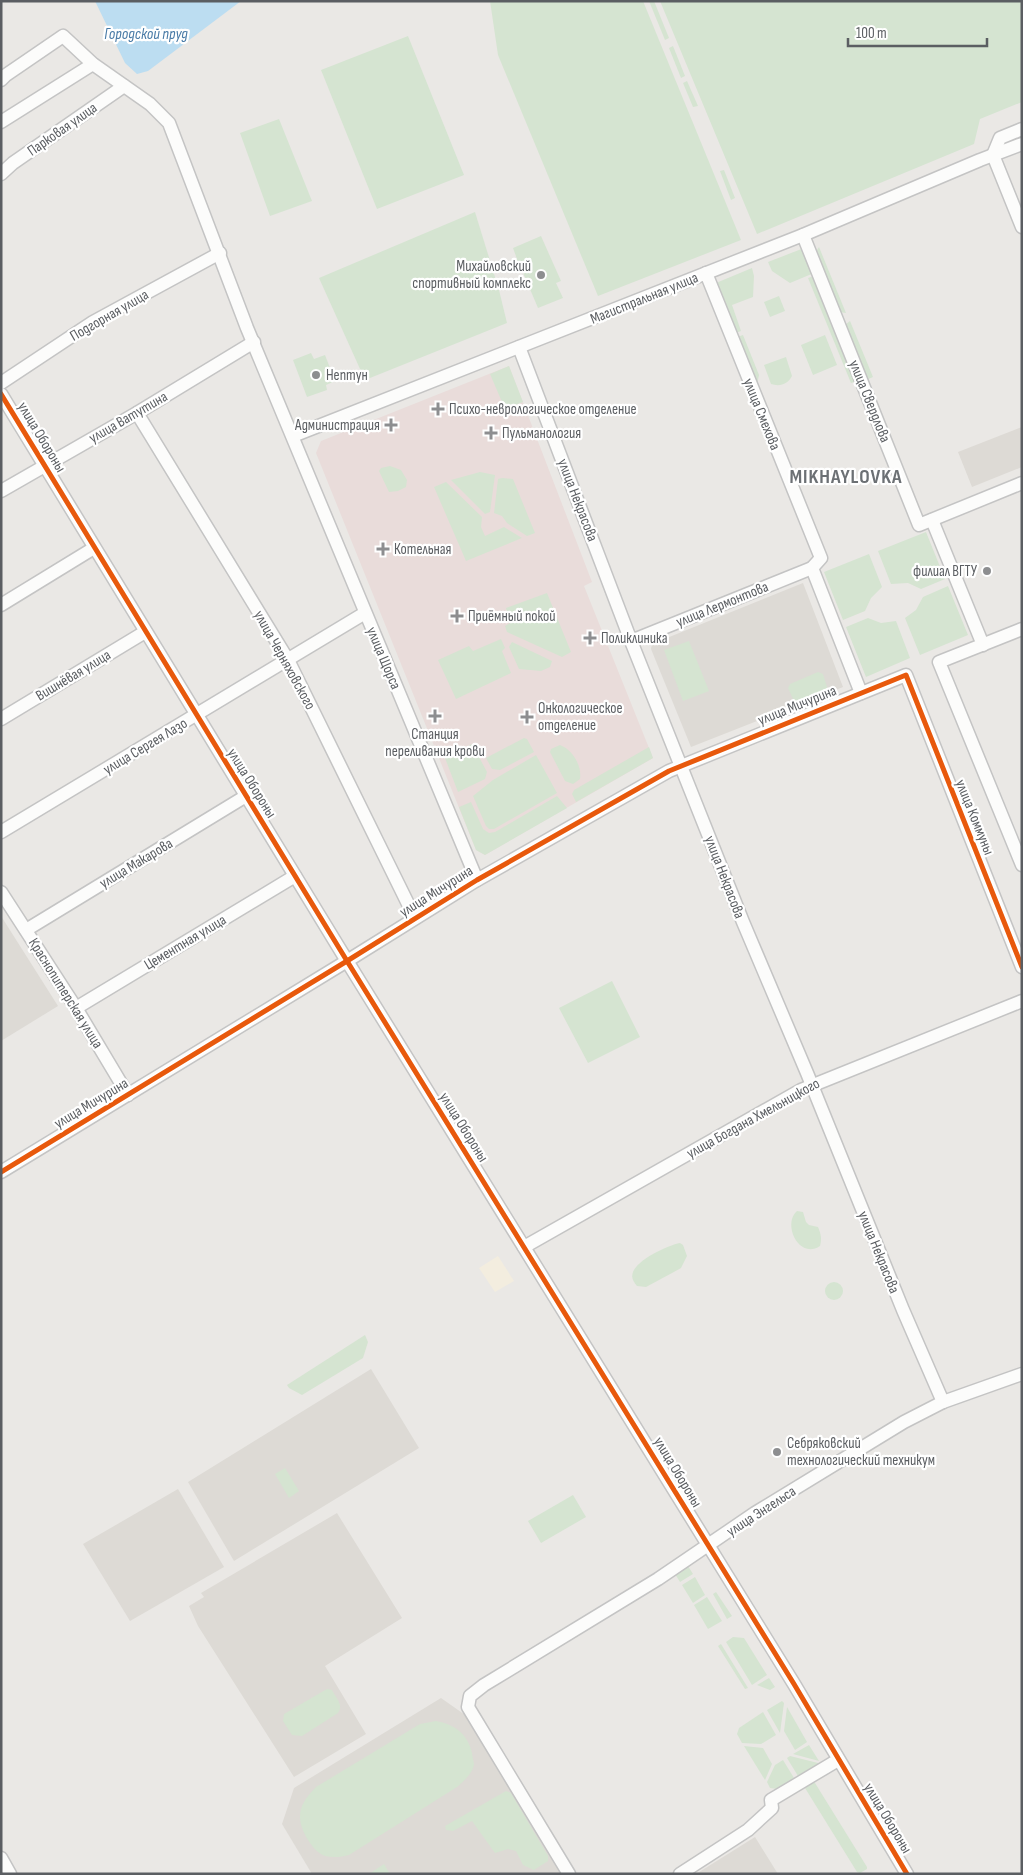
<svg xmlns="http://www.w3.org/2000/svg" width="1023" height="1875" viewBox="0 0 1023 1875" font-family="'Sofia Sans Condensed',sans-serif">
	<rect width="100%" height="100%" fill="#eae8e5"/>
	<polygon fill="#f3eddf" points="498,1256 514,1281 495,1292 479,1268"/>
	<g fill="#dddad5">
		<polygon points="1022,427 1022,467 972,487 958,452"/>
		<polygon points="803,583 843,687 691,747 651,649 652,644"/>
		<polygon points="1,916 58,1006 1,1041"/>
		<polygon points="371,1369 419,1448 234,1561 188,1482"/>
		<polygon points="178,1489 224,1567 130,1621 83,1544"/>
		<polygon points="337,1513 402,1618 325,1666 366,1734 294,1777 198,1626 189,1606 204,1597 201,1593"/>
		<polygon points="441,1698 468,1717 561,1874 312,1874 282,1824 294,1788"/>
		<polygon points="755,1837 778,1874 696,1874"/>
	</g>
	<polygon fill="#e9dcda" points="509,366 592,582 584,586 653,758 485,855 476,850 316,453 321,441"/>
	<g fill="#d5e4d1">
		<polygon points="490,1 643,1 741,240 598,296 498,55"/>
		<polygon points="649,1 654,1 669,38 665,40"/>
		<polygon points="660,1 1022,1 1022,102 980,119 974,144 757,234"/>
		<polygon points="408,36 464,175 377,209 321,70"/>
		<polygon points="673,46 685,76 681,78 669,48"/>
		<polygon points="687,81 698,106 693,107 683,83"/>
		<polygon points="279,119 312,201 270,216 240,133"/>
		<polygon points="724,170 735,198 731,200 720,171"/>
		<polygon points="475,212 499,290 507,323 365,380 319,278"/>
		<polygon points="541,236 561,281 556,283 563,298 538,308 521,268 517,270 513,261 517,259 513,248"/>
		<polygon points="819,247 846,313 839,312 815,253"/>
		<polygon points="804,248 814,273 790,283 772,271 768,262"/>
		<polygon points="752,268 754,276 753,297 732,305 741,331 736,333 716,283"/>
		<polygon points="814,276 857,381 851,383 808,278"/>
		<polygon points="779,296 785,311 770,317 764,302"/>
		<polygon points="850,321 873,377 866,380 845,325"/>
		<polygon points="743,335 759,375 757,385 737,337"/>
		<polygon points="825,335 837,365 813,375 801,345"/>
		<polygon points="311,353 314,359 325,355 335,381 326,385 327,390 307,397 293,360"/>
		<path d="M786,357l6,19c-4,8 -12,11 -21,8l-7,-19z"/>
		<polygon points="509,366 523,402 505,409 490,374"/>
		<polygon points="390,466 401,470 407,480 406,487 398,491 389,492 379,471 381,468"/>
		<polygon points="480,472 495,475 490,512 485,514 451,480"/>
		<polygon points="502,478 513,479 535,533 527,536 507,523 502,516 494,513 498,479"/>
		<polygon points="446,482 482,517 481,527 485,536 504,527 522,538 466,561 434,487"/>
		<polygon points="926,532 945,579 921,589 908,583 891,584 878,551"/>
		<polygon points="869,554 882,587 871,598 865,611 843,620 824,572"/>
		<polygon points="948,586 968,635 920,655 905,618 916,610 923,597"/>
		<polygon points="547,593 571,652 562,657 507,632 505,626 510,623 506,608"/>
		<polygon points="868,618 881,623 896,621 910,658 866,677 846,627"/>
		<polygon points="501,639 505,648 502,651 511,673 456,699 438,660 469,646 473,651"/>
		<polygon points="689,641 709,691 683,701 664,650"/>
		<polygon points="512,642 552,661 550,667 541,671 519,669 509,647"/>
		<polygon points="818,672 823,674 827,687 826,691 798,702 794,701 788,688 790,684"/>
		<polygon points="524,738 527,739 534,752 500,770 492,769 486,758"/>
		<polygon points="472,744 487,772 485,779 458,792 445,758"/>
		<path d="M560,745c13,5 22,21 20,34l-7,5 -8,-3 -15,-29 1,-3z"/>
		<polygon points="649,747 653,758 576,802 572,794 574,790"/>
		<polygon points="536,755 557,793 494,829 489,829 486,826 473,796 493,780"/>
		<polygon points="557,796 567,808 485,855 476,850 459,807 471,802 483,829 489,833 495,832"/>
		<polygon points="612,981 640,1037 588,1063 559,1008"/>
		<path d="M797,1211l6,1 3,10 3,3 9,2c3,7 4,12 2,19 -21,14 -38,-22 -23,-35z"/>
		<path d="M680,1243l3,2 4,11 -6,12 -9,5 -26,14 -9,-1c-4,-5 -6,-8 -4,-14 4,-12 35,-27 47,-29z"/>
		<circle cx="834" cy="1291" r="9"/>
		<polygon points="365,1335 368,1342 363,1358 302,1395 289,1388 287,1385"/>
		<polygon points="285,1468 299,1491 289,1498 275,1474"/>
		<polygon points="573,1495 586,1517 541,1543 528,1521"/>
		<polygon points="688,1566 693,1574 680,1582 675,1574"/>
		<polygon points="695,1577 705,1595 693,1603 682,1585"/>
		<polygon points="716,1592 732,1616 727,1619 713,1594"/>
		<polygon points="707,1597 722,1621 708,1629 694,1605"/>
		<polygon points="733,1637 744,1638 767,1675 752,1685 726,1642"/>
		<polygon points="721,1644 748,1688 745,1689 718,1646"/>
		<polygon points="769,1678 775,1687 770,1690 757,1685"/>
		<path d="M327,1689l5,1c4,8 12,15 6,23l-36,23 -10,-1 -9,-14 1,-7z"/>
		<polygon points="782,1701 784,1703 780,1733 767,1710"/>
		<polygon points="787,1707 807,1742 795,1750 784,1731"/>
		<polygon points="763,1712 776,1735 761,1744 742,1743 737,1734 739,1728"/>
		<path d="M436,1721c18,3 32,13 36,32 0,3 2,9 2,12 -2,9 -10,16 -17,22l-108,68c-8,2 -16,3 -24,1 -8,-3 -13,-10 -17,-16 -13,-22 -10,-35 8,-53l104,-63z"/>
		<polygon points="809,1745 819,1761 793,1754"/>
		<polygon points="744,1746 763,1748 772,1764 765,1780"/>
		<polygon points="790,1756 818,1763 818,1764 798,1776 787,1758"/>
		<polygon points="783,1760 794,1778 777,1789 770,1788 767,1782 775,1765"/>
		<polygon points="813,1782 815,1783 867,1867 867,1869 860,1873 857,1872 805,1788 805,1786"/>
		<polygon points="506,1791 511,1793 548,1856 548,1861 534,1870 523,1865 516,1851 508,1849 495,1853 472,1821 453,1831 446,1830 445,1826"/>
		<polygon points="384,1864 390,1874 369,1874"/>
	</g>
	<polygon fill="#bcddf1" points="95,1 241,1 148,71 137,74 125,63"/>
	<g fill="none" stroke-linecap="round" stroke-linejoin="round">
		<defs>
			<g id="minor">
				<polyline points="1,80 6,75 63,36 93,64 150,104 169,123 247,328 477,880"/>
				<polyline points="1,122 93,64"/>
				<polyline points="993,155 1022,227"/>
				<polyline points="993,155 1000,138 1022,129"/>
				<polyline points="1,174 13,163 124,86"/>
				<polyline points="803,235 919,525 1022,483"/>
				<polyline points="706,273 821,558 812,568 861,693"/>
				<polyline points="519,347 631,641 743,922 807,1073 903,1310 943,1402"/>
				<polyline points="1,383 93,322 220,253"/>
				<polyline points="1,394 347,961 794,1684 907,1874"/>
				<polyline points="137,413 288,660 415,918"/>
				<polyline points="293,436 803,235 980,160 1022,144"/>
				<polyline points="1,491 137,413 254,342"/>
				<polyline points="932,520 983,645"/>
				<polyline points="1,605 94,548"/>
				<polyline points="1022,629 939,662 1022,865"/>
				<polyline points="631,641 812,568"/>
				<polyline points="1,719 145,632"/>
				<polyline points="1,832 365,613"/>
				<polyline points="1,892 76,1008 128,1095"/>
				<polyline points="26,930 246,796"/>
				<polyline points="76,1008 295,876"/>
				<polyline points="1,1172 347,961 477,880 669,771 906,675 1022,967"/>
				<polyline points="524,1247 801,1090 1022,1001"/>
				<polyline points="1,1858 10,1874"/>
				<polyline points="569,1874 468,1707 470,1696 484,1685 658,1579 755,1513 904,1422 943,1402 1022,1374"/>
				<polyline points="680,1874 748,1830 772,1808 771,1800 838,1760"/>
			</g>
		</defs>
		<use href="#minor" stroke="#c4c4c4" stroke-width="15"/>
		<use href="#minor" stroke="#fcfcfb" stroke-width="12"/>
		<defs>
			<g id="cycleway">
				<polyline points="1,394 347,961 794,1684 907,1874"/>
				<polyline points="1,1172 347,961 477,880 669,771 906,675 1022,967"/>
			</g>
		</defs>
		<use href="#cycleway" stroke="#fff" stroke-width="8"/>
		<use href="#cycleway" stroke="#e8590c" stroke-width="5"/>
	</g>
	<g fill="#8d8e90" stroke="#fff" stroke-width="2">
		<circle cx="541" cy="275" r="5"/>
		<circle cx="316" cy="375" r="5"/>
		<path d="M435.5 401.5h5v5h5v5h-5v5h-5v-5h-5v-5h5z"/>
		<path d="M388.5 417.5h5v5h5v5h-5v5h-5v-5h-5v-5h5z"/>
		<path d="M488.5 425.5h5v5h5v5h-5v5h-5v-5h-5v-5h5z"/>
		<path d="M380.5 541.5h5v5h5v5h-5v5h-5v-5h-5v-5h5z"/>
		<circle cx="987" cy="571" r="5"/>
		<path d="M454.5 608.5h5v5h5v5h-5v5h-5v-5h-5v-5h5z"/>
		<path d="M587.5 630.5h5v5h5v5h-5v5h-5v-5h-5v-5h5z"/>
		<path d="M432.5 708.5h5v5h5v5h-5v5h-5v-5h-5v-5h5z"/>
		<path d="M524.5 709.5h5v5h5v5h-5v5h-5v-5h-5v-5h5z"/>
		<circle cx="777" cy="1452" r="5"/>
	</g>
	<g text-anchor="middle" stroke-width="4.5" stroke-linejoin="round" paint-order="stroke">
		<g font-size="15" fill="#5b5e62" stroke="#fff">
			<text transform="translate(62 129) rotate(-35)" y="5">Парковая улица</text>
			<text transform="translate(644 298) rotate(-22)" y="5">Магистральная улица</text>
			<text transform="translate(109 315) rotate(-30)" y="5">Подгорная улица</text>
			<text transform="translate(870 401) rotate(68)" y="5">улица Свердлова</text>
			<text transform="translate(762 414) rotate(68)" y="5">улица Смехова</text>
			<text transform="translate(128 417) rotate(-30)" y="5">улица Ватутина</text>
			<text transform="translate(42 437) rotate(59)" y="5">улица Обороны</text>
			<text transform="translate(578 500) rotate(69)" y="5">улица Некрасова</text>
			<text transform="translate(722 604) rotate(-22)" y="5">улица Лермонтова</text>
			<text transform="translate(384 658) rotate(67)" y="5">улица Щорса</text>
			<text transform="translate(285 660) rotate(61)" y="5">улица Черняховского</text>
			<text transform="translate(73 675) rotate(-31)" y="5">Вишнёвая улица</text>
			<text transform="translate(797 705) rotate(-22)" y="5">улица Мичурина</text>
			<text transform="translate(145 746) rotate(-31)" y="5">улица Сергея Лазо</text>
			<text transform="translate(252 783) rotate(58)" y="5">улица Обороны</text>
			<text transform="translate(975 817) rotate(68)" y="5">улица Коммуны</text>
			<text transform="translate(136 863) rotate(-31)" y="5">улица Макарова</text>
			<text transform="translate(725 877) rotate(69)" y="5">улица Некрасова</text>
			<text transform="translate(436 891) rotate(-32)" y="5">улица Мичурина</text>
			<text transform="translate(185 942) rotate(-31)" y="5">Цементная улица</text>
			<text transform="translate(66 993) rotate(58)" y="5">Краснопитерская улица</text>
			<text transform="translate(91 1103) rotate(-31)" y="5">улица Мичурина</text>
			<text transform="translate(753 1118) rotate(-29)" y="5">улица Богдана Хмельницкого</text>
			<text transform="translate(464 1127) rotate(58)" y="5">улица Обороны</text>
			<text transform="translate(879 1252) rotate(68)" y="5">улица Некрасова</text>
			<text transform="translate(678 1472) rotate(59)" y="5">улица Обороны</text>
			<text transform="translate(761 1511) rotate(-33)" y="5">улица Энгельса</text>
			<text transform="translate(888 1818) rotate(59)" y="5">улица Обороны</text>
		</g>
		<g font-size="15" fill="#5b5e62" stroke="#fff" text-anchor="start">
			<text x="531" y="271" text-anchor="end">Михайловский<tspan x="531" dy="17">спортивный комплекс</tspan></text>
			<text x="326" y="380">Нептун</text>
			<text x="449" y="414">Психо-неврологическое отделение</text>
			<text x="380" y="430" text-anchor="end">Администрация</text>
			<text x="502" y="438">Пульманология</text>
			<text x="394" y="554">Котельная</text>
			<text x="977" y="576" text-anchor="end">филиал ВГТУ</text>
			<text x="468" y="621">Приёмный покой</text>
			<text x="601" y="643">Поликлиника</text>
			<text x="538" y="713">Онкологическое<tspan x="538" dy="17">отделение</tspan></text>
			<text x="435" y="739" text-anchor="middle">Станция<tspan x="435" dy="17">переливания крови</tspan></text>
			<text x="787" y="1448">Себряковский<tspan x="787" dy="17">технологический техникум</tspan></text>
		</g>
		<g font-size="16" font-style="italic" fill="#487aa6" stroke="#fff">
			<text x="146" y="39">Городской пруд</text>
		</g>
		<g font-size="20" font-weight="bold" letter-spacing="1" fill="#6c7074" stroke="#fff">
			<text x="846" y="483">MIKHAYLOVKA</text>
		</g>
	</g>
	<rect width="1023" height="1875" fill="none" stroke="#5b5e62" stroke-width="5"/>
	<path d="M848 38v8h139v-8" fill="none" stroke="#5b5e62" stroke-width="2.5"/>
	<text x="856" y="38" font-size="15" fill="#5b5e62" stroke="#ffffff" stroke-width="4" paint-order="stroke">100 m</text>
</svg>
